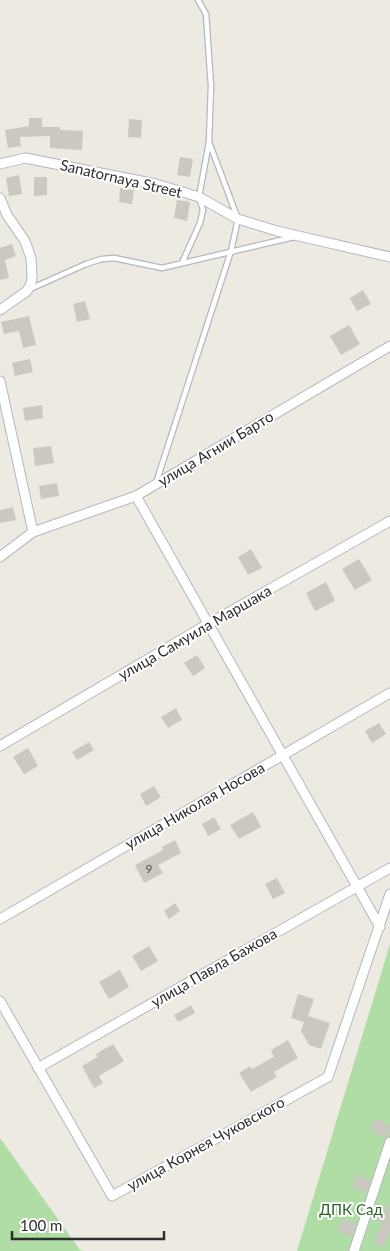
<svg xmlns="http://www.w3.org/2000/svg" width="390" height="1251" viewBox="0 0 390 1251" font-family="Lato,sans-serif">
	<rect width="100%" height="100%" fill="#edeae2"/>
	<g fill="#b0dda6">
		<polygon points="390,944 390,1251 297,1251"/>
		<polygon points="0,1138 80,1250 84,1251 0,1251"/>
	</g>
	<g fill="#cac8c0">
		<polygon points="29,118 42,118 42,127 60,127 60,130 83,131 82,150 50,148 50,136 20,137 21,146 8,148 5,130 29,126"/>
		<polygon points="129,119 142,120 141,138 128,137"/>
		<polygon points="180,157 193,159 190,177 177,175"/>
		<polygon points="19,175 22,194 9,196 6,178"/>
		<polygon points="34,177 47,177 47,195 34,196"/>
		<polygon points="120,188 134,190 132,204 119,202"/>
		<polygon points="177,200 190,202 187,221 174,218"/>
		<polygon points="12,244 16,256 5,260 9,278 0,280 0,248"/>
		<polygon points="363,290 371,304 357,311 350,298"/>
		<polygon points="85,301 90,319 77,322 73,304"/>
		<polygon points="29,316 36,345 23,348 19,331 4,334 1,322"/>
		<polygon points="349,325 360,344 341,355 330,336"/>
		<polygon points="30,359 33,372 15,376 12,363"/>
		<polygon points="42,405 43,418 25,421 23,408"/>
		<polygon points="51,446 54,463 35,466 33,448"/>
		<polygon points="57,483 59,496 41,499 39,486"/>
		<polygon points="13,507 16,520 0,523 0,510"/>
		<polygon points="251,549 262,568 248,575 238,557"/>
		<polygon points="359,559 372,580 355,590 342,569"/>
		<polygon points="326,582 335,601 315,611 306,593"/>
		<polygon points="197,655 205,668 193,676 184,663"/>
		<polygon points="176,708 182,720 168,728 161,717"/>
		<polygon points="379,723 386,734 372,743 365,731"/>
		<polygon points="89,742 94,750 77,760 72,752"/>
		<polygon points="28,748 38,766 24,774 13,757"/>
		<polygon points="154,786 161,797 146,806 140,794"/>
		<polygon points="253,812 261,827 239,839 230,825"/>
		<polygon points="214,817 221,829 208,836 202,824"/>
		<polygon points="175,840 181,853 158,865 163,873 144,883 135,865 163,850 162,847"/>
		<polygon points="277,878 285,893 273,899 265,884"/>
		<polygon points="175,903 180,911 169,919 164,911"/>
		<polygon points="149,946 158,961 141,971 132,956"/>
		<polygon points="120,970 129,987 109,999 99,982"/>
		<polygon points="298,994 314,999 308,1016 330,1023 321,1049 309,1045 301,1031 304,1022 291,1018"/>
		<polygon points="191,1005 195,1013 178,1022 174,1015"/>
		<polygon points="288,1040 298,1058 274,1072 277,1077 251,1092 239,1073 250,1066 252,1069 274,1057 271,1050"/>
		<polygon points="113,1044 124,1061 99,1076 103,1083 94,1088 82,1066 98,1057 96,1054"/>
		<polygon points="375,1119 390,1125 389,1136 386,1137 371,1131"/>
		<polygon points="357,1175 371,1181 367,1193 352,1187"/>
		<polygon points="389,1202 390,1230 384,1247 374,1244 382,1222 376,1219 381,1207 386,1209"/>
		<polygon points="341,1219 356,1224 352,1237 337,1231"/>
	</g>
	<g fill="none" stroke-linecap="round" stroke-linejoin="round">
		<defs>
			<g id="lane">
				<polyline points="182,263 200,223 203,210 199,197 209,142 211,86 206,14 198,0"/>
				<polyline points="30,289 86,264 102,259 114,258 162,268 294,237"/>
				<polyline points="156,483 231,251 238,219 209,142"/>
			</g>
			<g id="street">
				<polyline points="0,164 25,158 156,184 199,197 238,219 277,231 390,257"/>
				<polyline points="0,198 7,215 25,241 31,258 32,276 31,284 27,291 0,310"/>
				<polyline points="0,381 33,532"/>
				<polyline points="136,496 380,927"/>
				<polyline points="0,557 33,532 136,496 390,346"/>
				<polyline points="0,746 208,624 390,521"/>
				<polyline points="0,919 390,693"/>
				<polyline points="0,1001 112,1196 328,1077 390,894"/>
				<polyline points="38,1068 390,868"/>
				<polyline points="354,1251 390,1142"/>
			</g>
		</defs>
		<use href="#lane" stroke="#b6b6c0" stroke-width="7"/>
		<use href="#street" stroke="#b6b6c0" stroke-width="11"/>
		<use href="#lane" stroke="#fff" stroke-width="4.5"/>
		<use href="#street" stroke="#fff" stroke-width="9"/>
	</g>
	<g text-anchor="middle" stroke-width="4" stroke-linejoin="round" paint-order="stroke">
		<g font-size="12" fill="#555452">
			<text x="149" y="873">9</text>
		</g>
		<g font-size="15" fill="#2e2e2e" stroke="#fff">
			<text transform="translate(121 179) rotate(13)" y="5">Sanatornaya Street</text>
			<text transform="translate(216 449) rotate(-31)" y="5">улица Агнии Барто</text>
			<text transform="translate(195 633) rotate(-30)" y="5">улица Самуила Маршака</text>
			<text transform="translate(195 806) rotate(-30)" y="5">улица Николая Носова</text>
			<text transform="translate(214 968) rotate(-30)" y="5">улица Павла Бажова</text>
			<text transform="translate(206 1144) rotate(-29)" y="5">улица Корнея Чуковского</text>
		</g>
		<g font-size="15" fill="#286424" stroke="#fff">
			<text x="351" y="1215">ДПК Сад</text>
		</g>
	</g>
	<path d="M12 1231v8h152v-8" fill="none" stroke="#2e2e2e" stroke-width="2.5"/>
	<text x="20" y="1231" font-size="15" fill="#2e2e2e" stroke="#ffffff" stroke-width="4" paint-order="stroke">100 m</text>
</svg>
